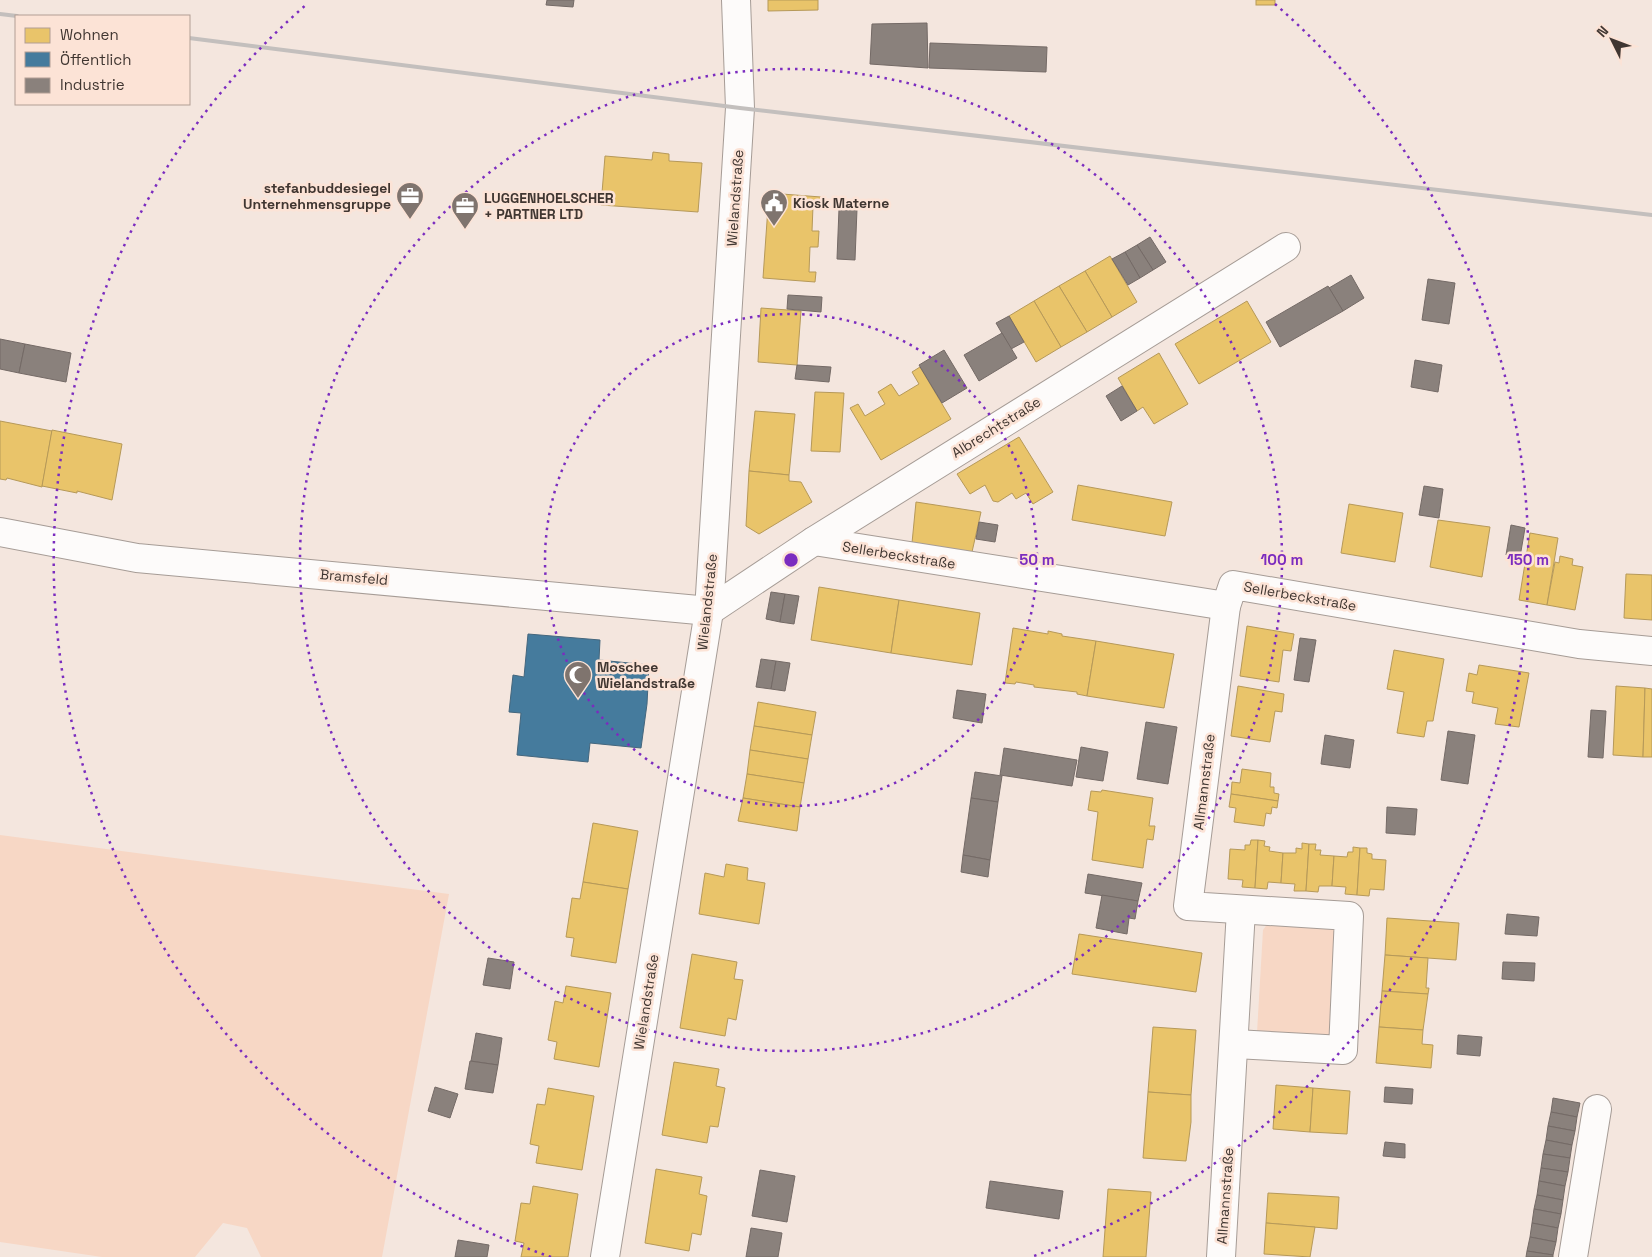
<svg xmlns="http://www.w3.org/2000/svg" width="1652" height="1257" viewBox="0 0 1652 1257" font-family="'Space Grotesk',sans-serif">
	<rect width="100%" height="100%" fill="#f4e6de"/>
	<g fill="#f7d7c5">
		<polygon points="0,835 449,894 382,1257 261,1257 247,1228 223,1223 195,1257 102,1257 0,1242"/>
		<polygon points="1268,923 1337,925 1331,1037 1257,1033 1263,930"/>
	</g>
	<g fill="#e9c46a" stroke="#b69959">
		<polygon points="768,0 818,0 818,10 768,11"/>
		<rect x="1256" y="0" width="19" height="5"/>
		<polygon points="653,152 669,154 669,161 702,163 698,212 601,205 605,156 652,160"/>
		<polygon points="769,193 821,197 820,206 813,206 812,231 819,231 818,247 810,247 809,272 816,272 815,282 763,278"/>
		<polygon points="1110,256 1137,302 1112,317 1085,271"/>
		<polygon points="1085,271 1112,317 1087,332 1059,286"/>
		<polygon points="1059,286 1087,332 1061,347 1034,301"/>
		<polygon points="1034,301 1061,347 1036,362 1009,316"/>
		<polygon points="1247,301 1271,342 1199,384 1175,344"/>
		<polygon points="761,308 801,311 797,365 758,362"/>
		<polygon points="1159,353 1188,404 1154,424 1143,407 1137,411 1118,378"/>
		<polygon points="920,367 951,419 881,460 850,408 858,404 865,416 885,404 878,392 891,384 899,396 919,384 912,372"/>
		<polygon points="815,392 844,393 840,452 811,451"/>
		<polygon points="755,411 795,414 789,475 749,471"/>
		<polygon points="0,421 52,431 42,487 7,478 6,480 0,479"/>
		<polygon points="52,430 122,444 112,500 77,491 77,493 42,486"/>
		<polygon points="1019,437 1053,492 1033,504 1026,493 1016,499 1012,493 998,502 993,501 985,485 970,494 957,474"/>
		<polygon points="749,471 789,475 789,481 801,482 812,502 759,534 746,526"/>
		<polygon points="1078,485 1172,502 1165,536 1072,520"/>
		<polygon points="916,502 981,512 972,552 912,543"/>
		<polygon points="1349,504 1403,513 1395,562 1341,553"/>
		<polygon points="1438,520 1490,527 1482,577 1430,567"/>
		<polygon points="1530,533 1558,538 1547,605 1519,600"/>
		<polygon points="1560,556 1573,559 1572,565 1583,567 1575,610 1547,605 1555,562 1559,563"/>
		<polygon points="1626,574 1652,575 1652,620 1624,618"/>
		<polygon points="819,587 899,600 891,653 811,640"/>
		<polygon points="899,600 980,613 972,665 891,653"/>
		<polygon points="1247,626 1294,634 1291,651 1283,650 1279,682 1240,676"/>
		<polygon points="1013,628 1048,634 1048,631 1062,634 1062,636 1096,641 1087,696 1077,694 1077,692 1034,687 1034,685 1016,682 1015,684 1005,683"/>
		<polygon points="1096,641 1174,654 1164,708 1087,696"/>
		<polygon points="1394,650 1444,659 1433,721 1427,721 1424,737 1397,733 1404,692 1387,689"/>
		<polygon points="1479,665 1529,673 1519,727 1495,724 1498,708 1472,703 1474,692 1466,691 1469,673 1477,675"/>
		<polygon points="1238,686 1284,694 1282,712 1275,711 1270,742 1231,736"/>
		<polygon points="1616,686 1645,688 1643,757 1613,755"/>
		<polygon points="1645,688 1652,689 1652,757 1643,757"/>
		<polygon points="758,702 816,712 812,735 754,726"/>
		<polygon points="754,726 812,735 808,759 750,750"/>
		<polygon points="750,750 808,759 804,783 747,774"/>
		<polygon points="1242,769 1271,773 1270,787 1274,787 1274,793 1279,794 1278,801 1231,794 1232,782 1240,783"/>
		<polygon points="747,774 804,783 800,807 743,798"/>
		<polygon points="1102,790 1153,798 1149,826 1155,826 1153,840 1147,839 1143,868 1092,860 1098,812 1088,810 1091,791 1101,792"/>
		<polygon points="1231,794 1278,801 1277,808 1272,807 1271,814 1266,813 1264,826 1234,822 1236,808 1229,807"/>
		<polygon points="743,798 800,807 797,831 738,821"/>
		<polygon points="593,823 638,831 628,889 583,882"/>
		<polygon points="1251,840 1258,840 1255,888 1242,887 1243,880 1228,879 1230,849 1245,850 1245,845 1250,845"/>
		<polygon points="1258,840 1265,841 1264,846 1270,847 1269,851 1283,853 1281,883 1268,882 1267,889 1255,888"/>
		<polygon points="1302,843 1309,844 1306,891 1294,891 1295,884 1281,883 1283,853 1296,853 1296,848 1302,849"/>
		<polygon points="1309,844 1316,844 1315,850 1321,850 1320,855 1334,856 1332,886 1319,886 1318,892 1306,891"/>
		<polygon points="1353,847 1360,848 1357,895 1345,894 1346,887 1332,886 1334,856 1347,857 1348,852 1353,852"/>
		<polygon points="1360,848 1367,848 1367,853 1372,854 1372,859 1386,860 1384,890 1370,889 1369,896 1357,895"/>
		<polygon points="726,864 748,868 747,880 765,883 759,924 699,914 705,873 724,877"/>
		<polygon points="583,882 628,889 616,963 571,956 574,938 566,937 572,898 580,899"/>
		<polygon points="1387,918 1459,923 1456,960 1385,955"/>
		<polygon points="1079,934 1202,953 1196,992 1072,974"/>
		<polygon points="692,954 737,962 734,979 743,980 736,1020 728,1018 725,1036 680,1028"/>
		<polygon points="1385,955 1428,958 1426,988 1429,988 1428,994 1382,991"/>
		<polygon points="566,986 611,993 599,1067 554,1059 557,1042 548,1040 555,1001 563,1003"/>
		<polygon points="1382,991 1428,994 1423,1030 1379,1027"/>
		<polygon points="1153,1027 1196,1030 1191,1095 1148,1092"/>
		<polygon points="1379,1027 1423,1030 1422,1044 1433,1045 1431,1068 1376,1063"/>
		<polygon points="674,1062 719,1069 716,1086 725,1088 718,1127 710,1126 707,1143 662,1135"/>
		<polygon points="1276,1085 1313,1088 1310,1132 1273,1129"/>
		<polygon points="548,1088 594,1096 582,1170 536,1163 539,1146 530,1144 537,1104 545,1105"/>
		<polygon points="1313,1088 1350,1091 1347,1134 1310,1132"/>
		<polygon points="1148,1092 1191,1095 1191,1122 1186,1161 1143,1158"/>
		<polygon points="656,1169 702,1177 699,1194 707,1196 701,1235 692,1233 689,1251 645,1243"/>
		<polygon points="533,1186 578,1194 568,1257 521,1257 524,1243 515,1241 521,1203 530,1204"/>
		<polygon points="1108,1189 1151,1192 1146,1257 1103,1257"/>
		<polygon points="1268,1193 1339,1197 1337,1229 1266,1223"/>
		<polygon points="1266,1223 1315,1227 1310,1257 1264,1254"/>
	</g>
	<polygon fill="#457b9d" stroke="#44667d" points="528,634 600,640 599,660 649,665 647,704 641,748 590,743 588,762 517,755 521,713 509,712 513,675 524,677"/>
	<g fill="#8a817c" stroke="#746a66">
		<polygon points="547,0 574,0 573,7 546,5"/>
		<polygon points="927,23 928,68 870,64 872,24"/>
		<polygon points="930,43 1047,47 1046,72 929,68"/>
		<polygon points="839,209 857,209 855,260 837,259"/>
		<polygon points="1150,237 1166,262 1153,270 1137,245"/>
		<polygon points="1137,245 1153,270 1140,278 1125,252"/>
		<polygon points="1125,252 1140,278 1128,285 1112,259"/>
		<polygon points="1351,275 1364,298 1343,311 1329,288"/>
		<polygon points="1428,279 1455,283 1449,324 1422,320"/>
		<polygon points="1328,286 1343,311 1280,347 1266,322"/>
		<polygon points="788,295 822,297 821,312 787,309"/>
		<polygon points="1009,316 1024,342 1011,349 996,323"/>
		<polygon points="1002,333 1017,358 979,381 964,355"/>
		<polygon points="0,339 25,344 19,373 0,369"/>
		<polygon points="25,344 71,353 66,382 19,373"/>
		<polygon points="944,350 967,388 942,403 919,365"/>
		<polygon points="1415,360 1442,365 1438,392 1411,387"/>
		<polygon points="797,365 831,367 829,382 795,379"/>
		<polygon points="1122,386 1137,411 1121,421 1106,396"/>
		<polygon points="1424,486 1443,489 1439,518 1419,515"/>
		<polygon points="979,522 998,525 995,542 976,539"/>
		<polygon points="1511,525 1525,528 1520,557 1506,555"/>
		<polygon points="771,592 785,594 780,622 766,619"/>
		<polygon points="785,594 799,596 794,624 780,622"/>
		<polygon points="1300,638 1316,640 1309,682 1294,680"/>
		<polygon points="761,659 776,661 771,689 756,687"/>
		<polygon points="776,661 790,663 785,691 771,689"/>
		<polygon points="957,690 986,694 982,723 953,718"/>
		<polygon points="1591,710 1606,711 1603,758 1588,757"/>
		<polygon points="1146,722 1177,727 1168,784 1137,779"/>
		<polygon points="1448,731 1475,735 1468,784 1441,780"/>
		<polygon points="1325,735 1354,740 1350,768 1321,764"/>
		<polygon points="1081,747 1108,752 1103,781 1076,777"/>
		<polygon points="1004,748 1077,760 1072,786 1000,775"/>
		<polygon points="975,772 1002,776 998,802 971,798"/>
		<polygon points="971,798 998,802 990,860 963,855"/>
		<polygon points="1387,807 1417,809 1415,835 1386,833"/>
		<polygon points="963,855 990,860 988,877 961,872"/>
		<polygon points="1088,874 1142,883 1138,901 1085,893"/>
		<polygon points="1102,895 1138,901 1135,919 1129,918 1127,934 1096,928"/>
		<polygon points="1507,914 1539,917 1537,936 1505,934"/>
		<polygon points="488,958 514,962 510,989 483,985"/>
		<polygon points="1503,962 1535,963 1534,981 1502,979"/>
		<polygon points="476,1033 502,1038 498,1065 471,1061"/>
		<polygon points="1458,1035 1482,1037 1480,1056 1457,1054"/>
		<polygon points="470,1061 498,1065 493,1093 465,1089"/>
		<polygon points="435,1087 458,1094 450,1118 428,1111"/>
		<polygon points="1385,1087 1413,1089 1412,1104 1384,1102"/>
		<polygon points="1553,1098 1580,1103 1577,1117 1551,1112"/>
		<polygon points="1551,1112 1577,1117 1575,1131 1548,1126"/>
		<polygon points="1548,1126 1575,1131 1572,1145 1546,1140"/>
		<polygon points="1546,1140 1572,1145 1570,1158 1543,1154"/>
		<polygon points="1385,1142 1405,1144 1405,1158 1383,1156"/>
		<polygon points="1543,1154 1570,1158 1568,1172 1541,1168"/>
		<polygon points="1541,1168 1568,1172 1565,1186 1539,1181"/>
		<polygon points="760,1170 795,1176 787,1222 752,1216"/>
		<polygon points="990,1181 1063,1191 1059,1219 986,1208"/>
		<polygon points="1539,1181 1565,1186 1563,1200 1537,1195"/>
		<polygon points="1537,1195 1563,1200 1561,1214 1534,1209"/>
		<polygon points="1534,1209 1561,1214 1558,1228 1532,1223"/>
		<polygon points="1532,1223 1558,1228 1556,1242 1530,1237"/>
		<polygon points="751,1228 782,1233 778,1257 746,1257"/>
		<polygon points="1530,1237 1556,1242 1553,1255 1527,1251"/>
		<polygon points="458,1240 489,1245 487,1257 455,1257"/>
		<polygon points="1527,1251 1553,1255 1553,1257 1526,1257"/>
	</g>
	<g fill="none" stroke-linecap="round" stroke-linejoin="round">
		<defs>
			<g id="minor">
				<polyline points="0,532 137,558 709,611"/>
				<polyline points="814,541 1226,606 1233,585 1579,644 1652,651"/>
				<polyline points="1226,606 1188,906 1349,916 1343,1050 1235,1044"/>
				<polyline points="709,611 814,541 1286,247"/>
				<polyline points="605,1257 709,611 740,108 736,0"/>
				<polyline points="1221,1257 1241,910"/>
				<polyline points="1573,1257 1597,1109"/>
			</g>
		</defs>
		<use href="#minor" stroke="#a69c96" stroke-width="30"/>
		<use href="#minor" stroke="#fdfbfa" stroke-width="28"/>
		<g stroke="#c3bfbd" stroke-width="4">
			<polyline points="0,14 17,16"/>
			<polyline points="189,38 740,108 1652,215"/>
		</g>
	</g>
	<g fill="none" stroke="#7b2cbf" stroke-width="2.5" stroke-dasharray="2.5 5">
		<circle cx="791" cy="560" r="246"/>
		<circle cx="791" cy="560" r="491"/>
		<path d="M551 1257A737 737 0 0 1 307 4M1275 4A737 737 0 0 1 1031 1257"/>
	</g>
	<defs>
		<symbol id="office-pin" viewBox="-11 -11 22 30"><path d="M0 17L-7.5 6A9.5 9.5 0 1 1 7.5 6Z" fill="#7f746e" stroke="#fce3d6"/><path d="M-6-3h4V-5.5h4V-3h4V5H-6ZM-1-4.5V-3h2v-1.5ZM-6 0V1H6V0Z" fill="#fff"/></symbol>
		<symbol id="civic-pin" viewBox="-11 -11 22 30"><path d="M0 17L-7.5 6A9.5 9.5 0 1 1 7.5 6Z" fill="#7f746e" stroke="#fce3d6"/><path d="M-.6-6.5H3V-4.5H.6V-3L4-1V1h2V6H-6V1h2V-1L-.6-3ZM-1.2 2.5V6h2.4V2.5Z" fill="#fff"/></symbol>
		<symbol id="mosque-pin" viewBox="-11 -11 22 30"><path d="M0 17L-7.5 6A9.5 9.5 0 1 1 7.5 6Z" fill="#7f746e" stroke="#fce3d6"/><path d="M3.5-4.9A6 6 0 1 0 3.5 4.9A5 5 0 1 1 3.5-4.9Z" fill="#fff"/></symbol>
	</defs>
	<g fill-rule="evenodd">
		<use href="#office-pin" x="394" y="180" width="32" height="43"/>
		<use href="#civic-pin" x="758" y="187" width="32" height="43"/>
		<use href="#office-pin" x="449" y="190" width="32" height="43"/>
		<use href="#mosque-pin" x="562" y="659" width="32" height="43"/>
	</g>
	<g text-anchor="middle" stroke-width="5" stroke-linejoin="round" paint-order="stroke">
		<g font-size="14" font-weight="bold" fill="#403631" stroke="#fce3d6" text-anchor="start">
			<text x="391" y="193" text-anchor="end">stefanbuddesiegel<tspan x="391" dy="16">Unternehmensgruppe</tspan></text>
			<text x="484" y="203">LUGGENHOELSCHER<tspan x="484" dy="16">+ PARTNER LTD</tspan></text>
			<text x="793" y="208">Kiosk Materne</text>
			<text x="597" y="672">Moschee<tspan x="597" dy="16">Wielandstraße</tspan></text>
		</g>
		<g font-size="14" fill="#403631" stroke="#fce3d6">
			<text transform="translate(735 198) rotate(-86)" y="5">Wielandstraße</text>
			<text transform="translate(996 427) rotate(-32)" y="5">Albrechtstraße</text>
			<text transform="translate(899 555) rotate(9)" y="5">Sellerbeckstraße</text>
			<text transform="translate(354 577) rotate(5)" y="5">Bramsfeld</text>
			<text transform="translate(1300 596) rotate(10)" y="5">Sellerbeckstraße</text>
			<text transform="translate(707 602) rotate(-84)" y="5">Wielandstraße</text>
			<text transform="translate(1204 782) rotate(-83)" y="5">Allmannstraße</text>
			<text transform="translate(646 1002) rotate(-81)" y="5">Wielandstraße</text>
			<text transform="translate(1225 1196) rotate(-86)" y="5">Allmannstraße</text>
		</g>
	</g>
	<circle cx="791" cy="560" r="8" fill="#7b2cbf" stroke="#fce3d6" stroke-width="2.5"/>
	<g font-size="15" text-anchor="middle" font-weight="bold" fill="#7b2cbf" stroke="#fce3d6" stroke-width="5" stroke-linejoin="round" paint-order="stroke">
		<text x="1037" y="565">50 m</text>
		<text x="1282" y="565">100 m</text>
		<text x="1528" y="565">150 m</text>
	</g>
	<rect x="15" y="15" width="175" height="90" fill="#fce3d6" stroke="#b19e94"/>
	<rect x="25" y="28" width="25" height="15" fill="#e9c46a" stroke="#b19e94"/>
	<text x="60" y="40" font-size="15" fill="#403631">Wohnen</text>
	<rect x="25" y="52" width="25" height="15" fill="#457b9d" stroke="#b19e94"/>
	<text x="60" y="65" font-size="15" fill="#403631">Öffentlich</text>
	<rect x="25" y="78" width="25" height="15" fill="#8a817c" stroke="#b19e94"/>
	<text x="60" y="90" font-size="15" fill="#403631">Industrie</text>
	<g transform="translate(1612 40) rotate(312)" stroke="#fce3d6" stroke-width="4" paint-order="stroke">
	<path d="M0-4L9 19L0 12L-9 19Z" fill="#403631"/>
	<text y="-8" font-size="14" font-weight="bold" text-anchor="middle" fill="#403631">N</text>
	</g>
</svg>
